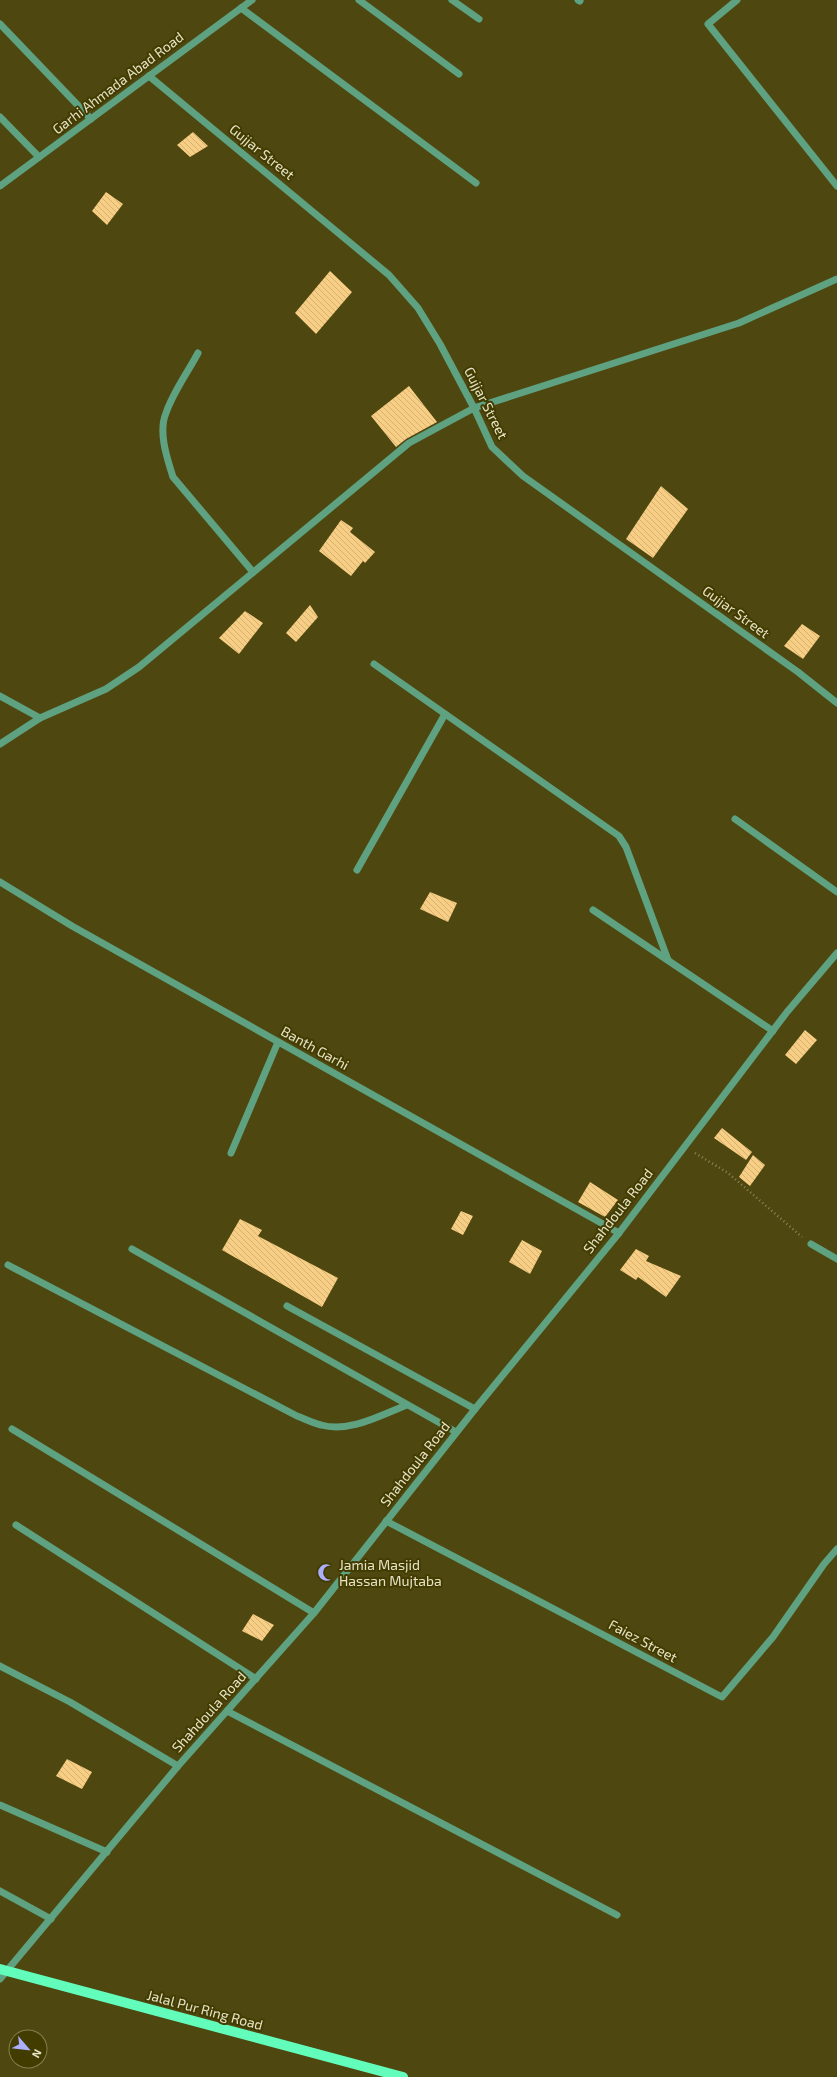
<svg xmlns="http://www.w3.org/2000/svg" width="837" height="2077" viewBox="0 0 837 2077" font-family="'Exo 2',sans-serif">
	<defs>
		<pattern id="building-back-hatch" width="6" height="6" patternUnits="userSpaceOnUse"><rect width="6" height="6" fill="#f7ce83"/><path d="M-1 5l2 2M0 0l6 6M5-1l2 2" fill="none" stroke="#d3b275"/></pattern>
	</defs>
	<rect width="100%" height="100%" fill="#4e4710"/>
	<g fill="url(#building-back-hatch)">
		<polygon points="193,132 208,146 190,157 177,145"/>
		<polygon points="106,192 123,204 107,225 92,211"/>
		<polygon points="330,271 352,292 316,334 295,313"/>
		<polygon points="409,386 437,422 406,439 396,447 371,416"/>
		<polygon points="661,486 688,509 653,558 626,539"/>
		<polygon points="341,520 353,528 350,532 375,552 365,563 363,561 351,576 319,551"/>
		<polygon points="310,605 318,617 296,642 286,633"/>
		<polygon points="245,611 263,623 239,654 219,638"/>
		<polygon points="802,624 820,636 803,659 784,646"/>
		<polygon points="430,892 457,903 448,922 420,909"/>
		<polygon points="805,1030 817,1040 796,1064 785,1055"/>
		<polygon points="722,1128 752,1152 746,1160 714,1138"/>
		<polygon points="753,1155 765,1165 750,1186 739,1177"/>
		<polygon points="590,1182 618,1200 605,1217 578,1202"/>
		<polygon points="461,1211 473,1216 463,1235 451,1229"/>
		<polygon points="240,1219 262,1230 258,1236 338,1278 322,1307 222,1250"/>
		<polygon points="522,1240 542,1251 530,1274 509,1262"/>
		<polygon points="636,1249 649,1256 646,1261 681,1276 666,1297 638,1277 636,1280 620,1270"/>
		<polygon points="253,1614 274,1625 262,1641 242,1631"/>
		<polygon points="67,1759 92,1772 82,1789 56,1776"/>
	</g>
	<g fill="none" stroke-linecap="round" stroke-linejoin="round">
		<polyline stroke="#8c875b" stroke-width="2.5" stroke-dasharray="1 3" stroke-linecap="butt" points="695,1153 728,1173 802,1237"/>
		<g stroke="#5ea281" stroke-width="7">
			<polyline points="359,0 459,74"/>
			<polyline points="452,0 479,19"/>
			<polyline points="578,0 580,1"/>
			<polyline points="737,0 708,24 837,186"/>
			<polyline points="241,8 476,183"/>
			<polyline points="0,24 91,119"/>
			<polyline points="149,76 389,275 418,308 440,344 474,408 492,447 523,476 798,672 837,703"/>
			<polyline points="0,117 39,157"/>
			<polyline points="0,186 252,0"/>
			<path d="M198,353c-10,19 -25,39 -32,60 -8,19 1,45 7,64l80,95"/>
			<polyline points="374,664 619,836 626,847 668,960"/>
			<polyline points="0,696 40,718"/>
			<polyline points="0,744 40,718 106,689 139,667 409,443 474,408 739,323 837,279"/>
			<polyline points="735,819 837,892"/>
			<polyline points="357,870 445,714"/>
			<polyline points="0,882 72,926 619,1233"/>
			<polyline points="593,910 773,1031"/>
			<polyline points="231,1153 278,1042"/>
			<polyline points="811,1244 837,1259"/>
			<polyline points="132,1249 456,1432"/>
			<path d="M8,1265l289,151c8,3 16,7 24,9 29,8 60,-10 86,-20"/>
			<polyline points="287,1306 475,1409"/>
			<polyline points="12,1429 314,1613"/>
			<polyline points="386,1521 722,1697 773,1637 824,1564 837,1549"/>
			<polyline points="16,1525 256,1679"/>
			<polyline points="0,1666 70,1702 178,1766"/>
			<polyline points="227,1711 617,1915"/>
			<polyline points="0,1805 107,1852"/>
			<polyline points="0,1891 51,1919"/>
			<polyline points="0,1979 178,1766 314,1613 475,1409 619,1233 787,1012 837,953"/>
		</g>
		<polyline stroke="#62fdba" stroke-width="10" points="0,1969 403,2077"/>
	</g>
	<defs>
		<symbol id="mosque-bare" viewBox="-9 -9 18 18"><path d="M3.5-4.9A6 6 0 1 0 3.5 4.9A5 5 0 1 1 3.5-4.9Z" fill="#acaffb" stroke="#433c01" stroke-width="2.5" paint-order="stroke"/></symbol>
	</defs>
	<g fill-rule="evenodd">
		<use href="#mosque-bare" x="314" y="1560" width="25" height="25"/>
	</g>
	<g text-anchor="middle" stroke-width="4" stroke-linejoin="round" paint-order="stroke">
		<g font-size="14" fill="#e6e3c7" stroke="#433c01">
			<text transform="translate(118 83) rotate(-37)" y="5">Garhi Ahmada Abad Road</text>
			<text transform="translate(262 152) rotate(39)" y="5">Gujjar Street</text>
			<text transform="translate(486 403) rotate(63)" y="5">Gujjar Street</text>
			<text transform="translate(736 612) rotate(36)" y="5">Gujjar Street</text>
			<text transform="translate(315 1048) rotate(29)" y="5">Banth Garhi</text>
			<text transform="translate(618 1211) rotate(-52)" y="5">Shahdoula Road</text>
			<text transform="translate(415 1464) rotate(-52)" y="5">Shahdoula Road</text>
			<text transform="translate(643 1641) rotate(28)" y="5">Faiez Street</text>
			<text transform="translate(209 1712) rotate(-48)" y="5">Shahdoula Road</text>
			<text transform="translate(205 2010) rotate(15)" y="5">Jalal Pur Ring Road</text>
		</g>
		<g font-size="14" fill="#e6e3c7" stroke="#433c01" text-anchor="start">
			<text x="339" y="1570">Jamia Masjid<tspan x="339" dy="16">Hassan Mujtaba</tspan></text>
		</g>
	</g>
	<g transform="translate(28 2049) rotate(118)"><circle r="19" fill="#433c01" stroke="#847f50"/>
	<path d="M0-3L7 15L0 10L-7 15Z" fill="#acaffb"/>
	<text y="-6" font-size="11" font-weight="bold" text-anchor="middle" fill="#e6e3c7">N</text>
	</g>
</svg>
